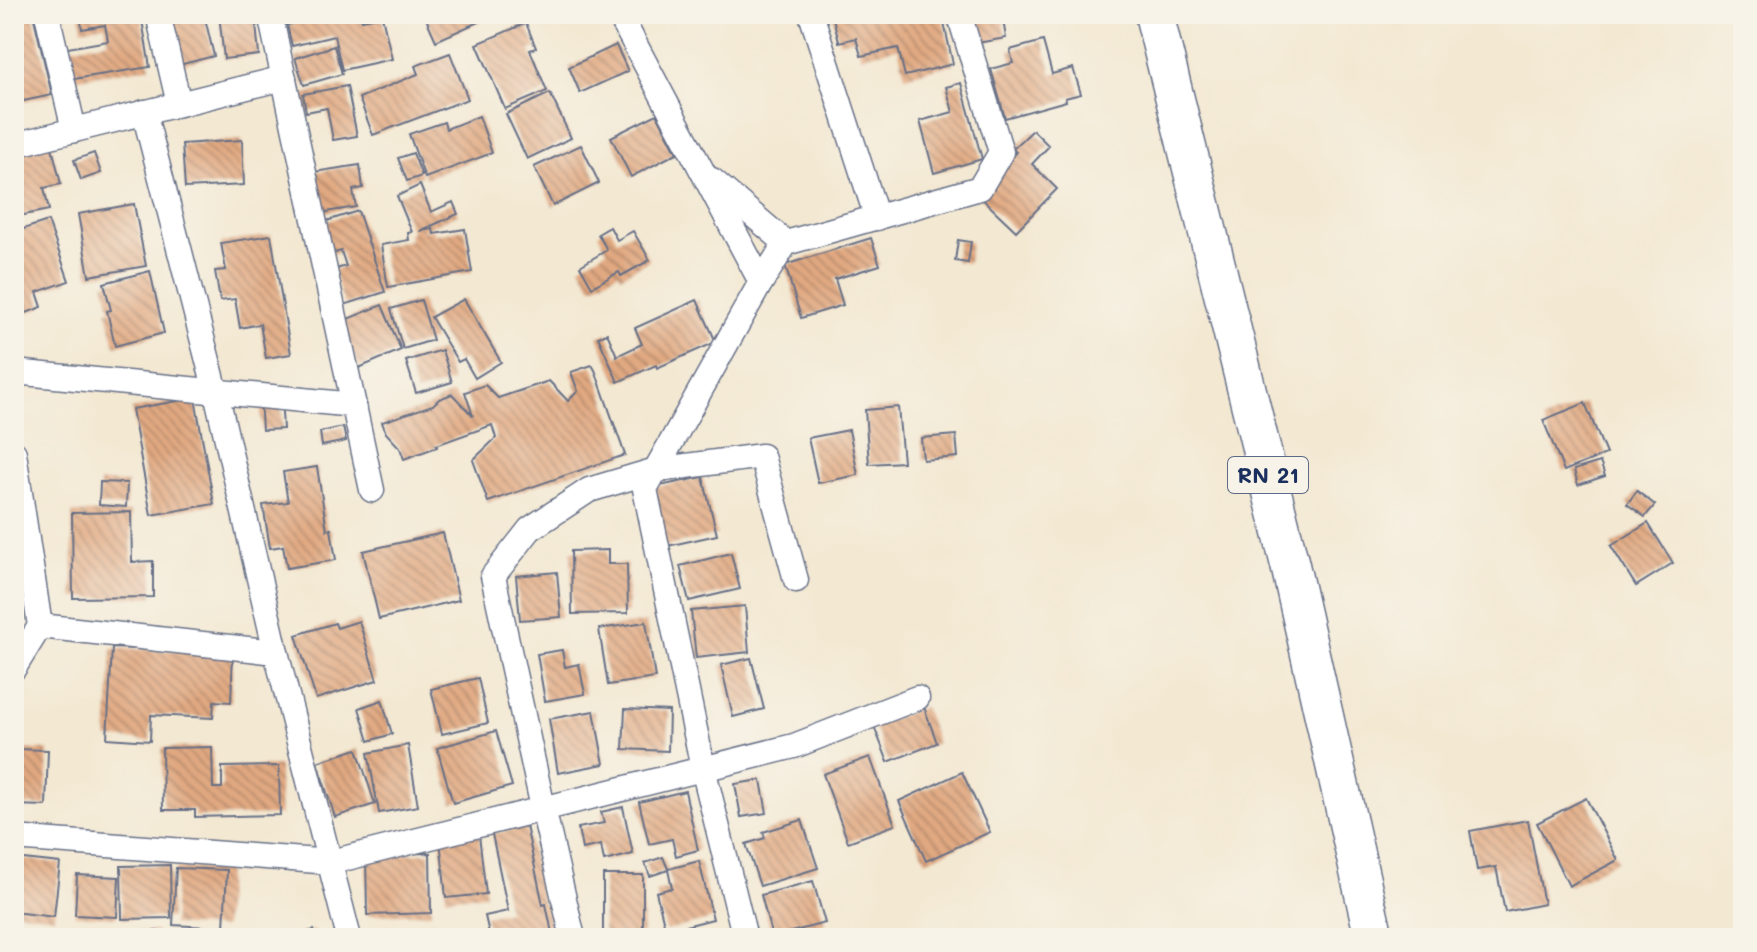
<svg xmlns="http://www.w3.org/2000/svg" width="1757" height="952" viewBox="0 0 1757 952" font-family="Mali,sans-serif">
	<defs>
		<pattern id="building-back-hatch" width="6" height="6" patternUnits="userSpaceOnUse" patternTransform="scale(2)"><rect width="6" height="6" fill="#e1a981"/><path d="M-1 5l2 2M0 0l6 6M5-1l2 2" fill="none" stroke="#b68a6d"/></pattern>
	</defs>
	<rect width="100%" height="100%" fill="#f7f3e8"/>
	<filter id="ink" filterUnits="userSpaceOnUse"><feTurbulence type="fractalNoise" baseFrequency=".0125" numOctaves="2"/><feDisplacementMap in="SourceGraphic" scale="16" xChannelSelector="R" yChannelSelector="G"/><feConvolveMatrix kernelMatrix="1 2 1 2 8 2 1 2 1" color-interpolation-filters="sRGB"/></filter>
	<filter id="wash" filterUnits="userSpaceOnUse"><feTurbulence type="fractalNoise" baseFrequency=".006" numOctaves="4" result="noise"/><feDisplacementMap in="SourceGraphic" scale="32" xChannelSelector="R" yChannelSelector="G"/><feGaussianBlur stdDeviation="1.8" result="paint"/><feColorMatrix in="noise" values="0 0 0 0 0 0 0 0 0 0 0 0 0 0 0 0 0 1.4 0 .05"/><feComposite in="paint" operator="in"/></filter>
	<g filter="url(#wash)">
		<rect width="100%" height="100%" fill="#f3e8d2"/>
		<g id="blocks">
			<g fill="url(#building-back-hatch)">
				<polygon points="14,14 33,14 52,95 14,103"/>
				<polygon points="80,14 141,14 150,67 67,80 62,49 108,41 105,25 82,29"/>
				<polygon points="162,14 186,14 186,16 204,14 214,56 175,66"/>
				<polygon points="219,14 255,14 259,55 224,59"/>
				<polygon points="318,14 360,14 362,20 382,16 392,59 342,70 334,36 292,46 287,25 319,18"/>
				<polygon points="424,14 496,14 436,41"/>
				<polygon points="832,14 942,14 953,64 905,76 898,48 861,56 856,38 839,42"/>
				<polygon points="972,14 1002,14 1006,38 977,43"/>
				<polygon points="526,23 536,48 530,50 547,91 505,109 477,44"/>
				<polygon points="1043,41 1052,74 1073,68 1081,94 1065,98 1066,101 1005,118 991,69 1013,63 1010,50"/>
				<polygon points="616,45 628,71 580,93 569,67"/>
				<polygon points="334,46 342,74 304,85 295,58"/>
				<polygon points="450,53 468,99 373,135 359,98 418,74 415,66"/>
				<polygon points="961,83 982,159 934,173 920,121 953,112 946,87"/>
				<polygon points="347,86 357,136 333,140 327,108 306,112 303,94"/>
				<polygon points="550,93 571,138 527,159 506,114"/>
				<polygon points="657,114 677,153 631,177 611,137"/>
				<polygon points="479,116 492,153 425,178 409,134 444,122 446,129"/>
				<polygon points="1033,130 1049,146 1032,164 1057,189 1016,231 976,193 1016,152 1013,149"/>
				<polygon points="49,135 61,184 44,188 49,210 14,217 14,143"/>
				<polygon points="242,140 244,185 185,188 182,144"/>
				<polygon points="581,145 599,183 553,206 534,167"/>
				<polygon points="94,153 101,173 81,180 74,160"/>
				<polygon points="413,153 422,176 407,181 398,158"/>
				<polygon points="360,165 363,188 353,190 356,207 314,214 307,173"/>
				<polygon points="420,185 431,212 453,202 458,214 420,231 433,229 434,234 465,229 472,272 388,287 381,245 409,240 408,233 412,232 397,196"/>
				<polygon points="134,204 146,266 89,276 78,214"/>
				<polygon points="358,211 385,292 344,305 333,270 346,266 341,251 325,256 314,225"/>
				<polygon points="48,221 69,281 37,292 42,307 24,314 14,284 22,280 14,256 14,232"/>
				<polygon points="610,227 617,240 633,231 650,260 621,276 619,272 592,287 580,266 607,250 598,234"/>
				<polygon points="271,235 291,354 266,358 260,324 240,328 235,299 220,301 215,271 226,270 221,243"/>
				<polygon points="871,238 880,265 835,279 843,305 801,318 785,265"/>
				<polygon points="958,240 971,242 968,263 955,261"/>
				<polygon points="150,271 164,333 115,346 107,311 111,310 104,283"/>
				<polygon points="464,299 501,362 475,378 464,359 458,362 431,317"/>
				<polygon points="421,300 433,340 403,349 391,309"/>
				<polygon points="697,300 716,342 657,368 656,365 618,382 598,337 607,333 617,356 642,344 635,328"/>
				<polygon points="382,305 401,350 359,368 340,322"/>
				<polygon points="442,350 452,382 416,393 406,361"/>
				<polygon points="592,365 595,370 625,455 488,502 473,460 496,438 492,425 436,445 437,447 404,459 400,448 386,433 382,422 433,405 439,399 452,394 473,416 465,392 485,385 498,398 549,381 568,401 578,391 571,372"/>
				<polygon points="281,396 283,429 262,430 260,397"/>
				<polygon points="195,398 214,504 151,515 132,409"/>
				<polygon points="1585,403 1606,454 1564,471 1543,420"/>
				<polygon points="898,407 903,462 869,464 865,410"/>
				<polygon points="343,427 346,441 322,446 320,432"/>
				<polygon points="849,430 858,475 818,483 808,438"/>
				<polygon points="956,435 958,457 923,460 921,438"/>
				<polygon points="1600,462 1605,476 1578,485 1574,470"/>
				<polygon points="317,467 327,530 331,529 336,560 287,568 283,546 270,548 263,505 288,502 283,472"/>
				<polygon points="703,477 717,535 663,547 650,488"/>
				<polygon points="100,482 127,483 126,507 99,505"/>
				<polygon points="1637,491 1655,505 1645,517 1627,504"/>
				<polygon points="131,512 132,562 153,561 153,597 73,598 72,513"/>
				<polygon points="1648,523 1673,563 1636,586 1611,546"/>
				<polygon points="443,533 459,600 379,619 363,551"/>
				<polygon points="608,550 608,564 627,564 628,613 572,614 571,551"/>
				<polygon points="731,553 740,589 689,601 680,566"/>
				<polygon points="557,572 561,617 520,620 516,576"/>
				<polygon points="745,606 749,652 696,658 691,611"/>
				<polygon points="15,614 22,642 14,644 14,615"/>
				<polygon points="359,621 377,680 316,699 296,635 335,623 337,628"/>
				<polygon points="646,622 655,678 608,685 599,629"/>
				<polygon points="112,648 233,653 231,702 214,701 213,718 151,715 150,741 107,738"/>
				<polygon points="562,650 565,667 579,664 585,694 545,701 537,654"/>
				<polygon points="751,658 764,709 733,717 721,665"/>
				<polygon points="478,678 488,723 442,734 431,689"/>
				<polygon points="382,700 392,734 369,741 359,708"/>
				<polygon points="924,707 937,743 888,762 874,726"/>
				<polygon points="625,709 669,711 668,751 623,749"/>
				<polygon points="594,711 604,764 558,773 549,719"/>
				<polygon points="496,731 512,786 453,803 437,748"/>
				<polygon points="408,745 418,806 379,813 368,753"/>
				<polygon points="212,747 213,788 222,788 222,767 279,766 280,815 195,817 195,810 163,810 162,748"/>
				<polygon points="14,749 48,750 46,806 14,805"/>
				<polygon points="357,749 375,804 335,817 317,762"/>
				<polygon points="870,757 895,825 848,842 823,774"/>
				<polygon points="962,772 990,832 926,861 899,801"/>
				<polygon points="761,780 767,813 741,817 735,784"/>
				<polygon points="685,791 698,850 676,856 672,839 649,844 639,802"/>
				<polygon points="1586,798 1618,860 1569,886 1537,823"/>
				<polygon points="623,807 633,854 604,861 601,845 582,849 578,828 604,823 601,812"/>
				<polygon points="802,820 818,868 760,886 746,844 765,838 763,832"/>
				<polygon points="1528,820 1544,904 1505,912 1496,867 1477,870 1470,831"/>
				<polygon points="526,826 543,905 546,904 553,938 490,938 485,916 508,911 492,834"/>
				<polygon points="479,835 486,894 446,898 440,839"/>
				<polygon points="430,853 431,913 367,915 366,854"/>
				<polygon points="663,857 668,869 699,861 713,919 666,931 656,892 672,888 668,870 650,876 645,863"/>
				<polygon points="14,858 60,863 54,917 14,912"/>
				<polygon points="170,865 171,918 122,919 121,866"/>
				<polygon points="176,868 227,870 224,928 173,925"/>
				<polygon points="77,875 119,877 117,917 75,915"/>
				<rect x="603" y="875" width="40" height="63"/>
				<polygon points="813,881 825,923 772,937 761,895"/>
				<polygon points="314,930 316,938 291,938 291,937"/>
				<rect x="101" y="931" width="56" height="7"/>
				<polygon points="14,933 37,934 36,938 14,938"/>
			</g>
		</g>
	</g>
	<g filter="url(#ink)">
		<use href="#blocks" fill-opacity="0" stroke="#677087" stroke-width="2"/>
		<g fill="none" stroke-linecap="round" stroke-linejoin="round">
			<defs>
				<g id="street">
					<polyline points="47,14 74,130"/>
					<polyline points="158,14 179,104"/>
					<polyline points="270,14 372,490"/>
					<polyline points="619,14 761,282 645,489 703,768 745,938"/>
					<polyline points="811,14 877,218"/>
					<polyline points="144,112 216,392 276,652 349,938"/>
					<polyline points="14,145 284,78"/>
					<polyline points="712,180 786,243"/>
					<polyline points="761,282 786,243 980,188 1001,152 959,14"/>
					<polyline points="14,372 354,405"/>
					<polyline points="14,453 40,626 14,668"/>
					<polyline points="40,626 276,652"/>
					<polyline points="14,838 331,862 794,746 917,698"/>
					<polyline points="573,938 543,808 493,576 530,529 589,490 656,470 762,456 796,580"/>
				</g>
				<polyline id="primary" points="1154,14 1290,565 1374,938"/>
			</defs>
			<use href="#street" stroke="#677087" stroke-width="27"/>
			<use href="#primary" stroke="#677087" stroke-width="41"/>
			<use href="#street" stroke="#fff" stroke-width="24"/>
			<use href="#primary" stroke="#fff" stroke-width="38"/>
		</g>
	</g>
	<g text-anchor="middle" stroke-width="8" stroke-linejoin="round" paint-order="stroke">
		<rect fill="#f7f3e8" stroke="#5d6a87" stroke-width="2" x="1228" y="457" width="80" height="36" rx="6"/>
		<g font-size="22" font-weight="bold" fill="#1b2f5e">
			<text x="1268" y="483">RN 21</text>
		</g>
	</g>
	<rect width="1757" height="952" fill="none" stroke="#f7f3e8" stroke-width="48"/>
</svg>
